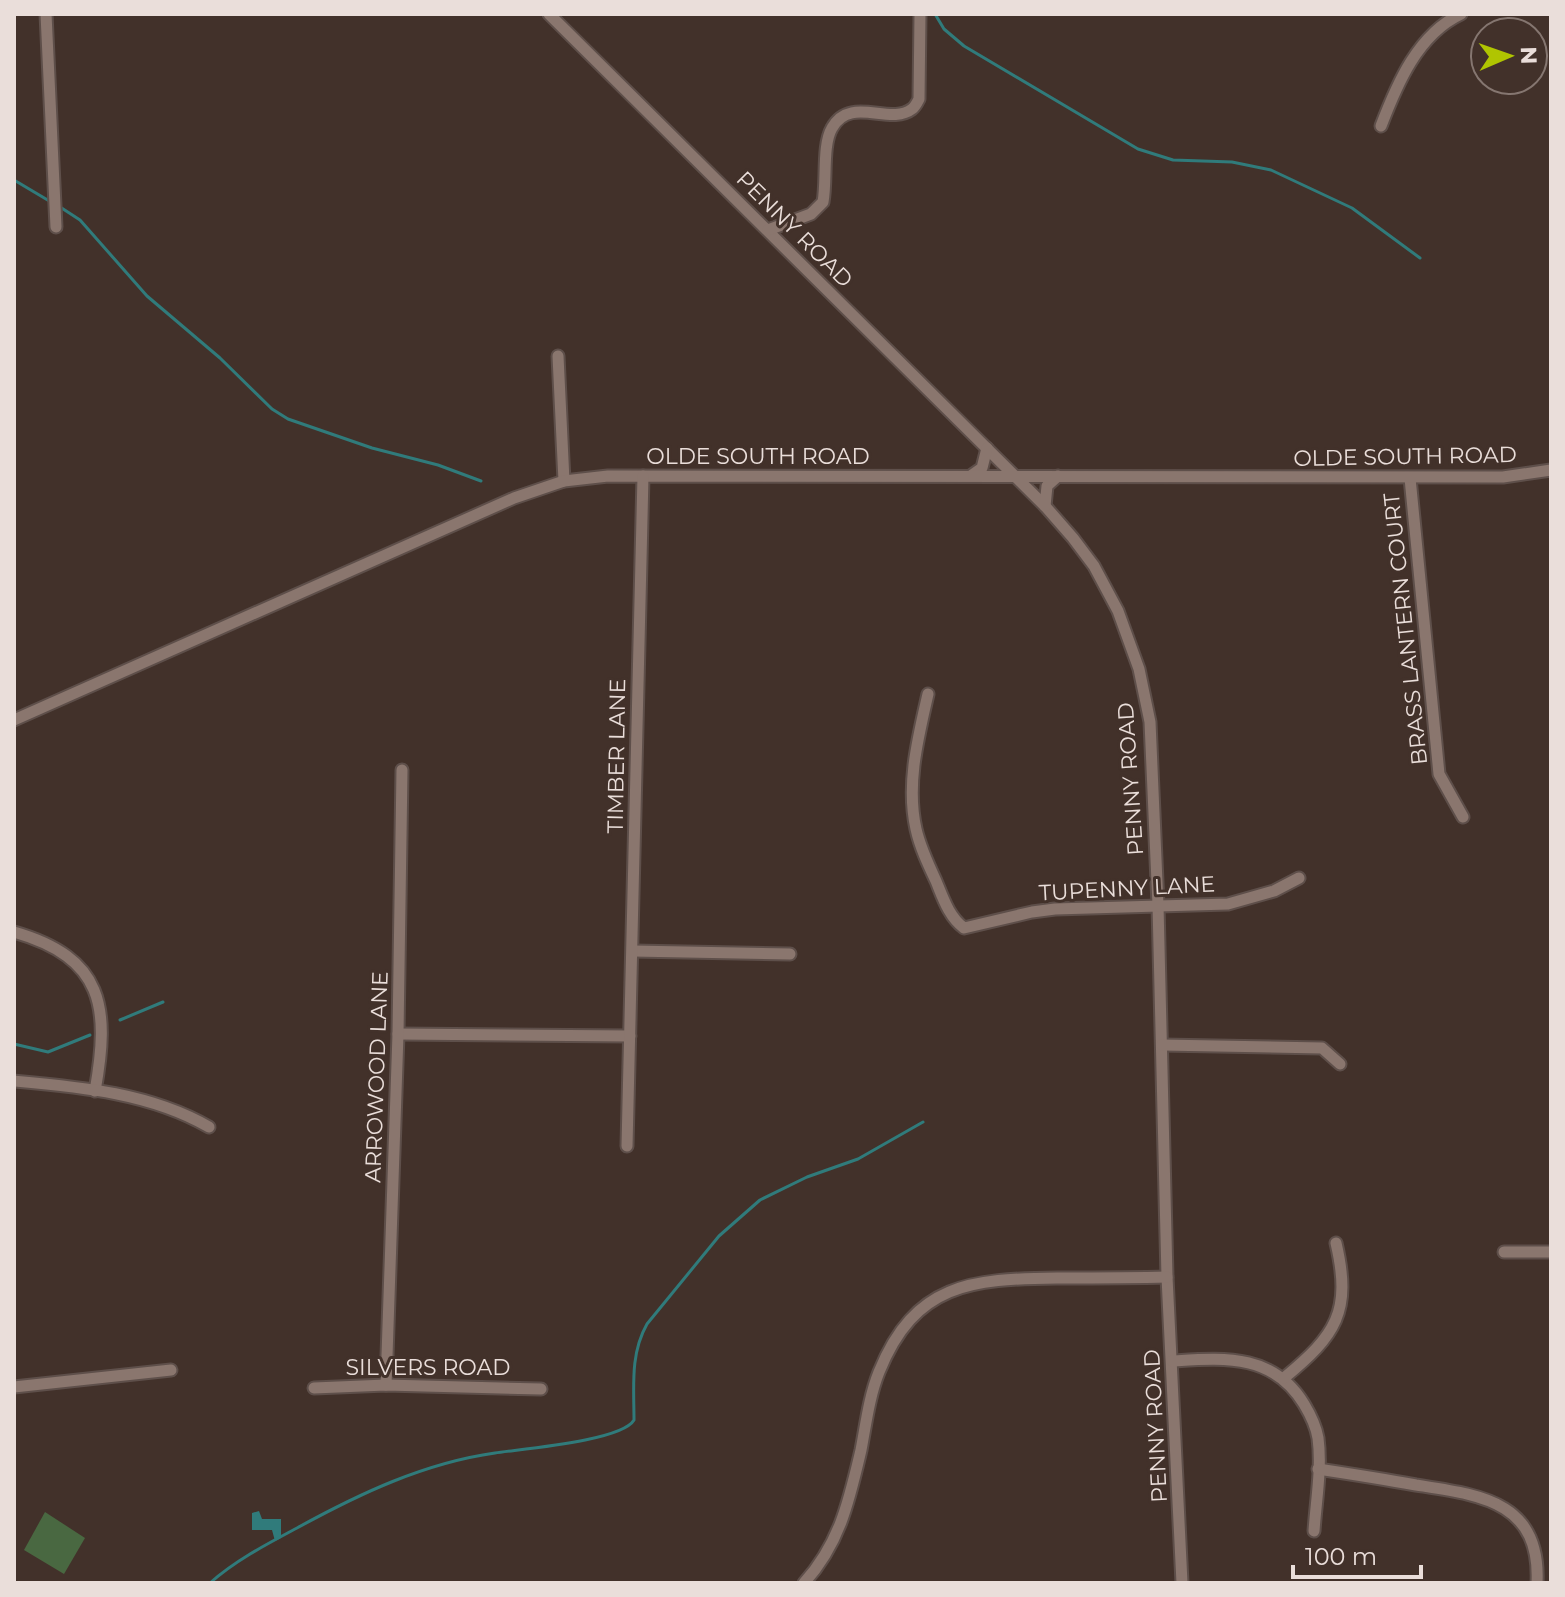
<svg xmlns="http://www.w3.org/2000/svg" width="1565" height="1597" viewBox="0 0 1565 1597" font-family="Montserrat,sans-serif">
	<rect width="100%" height="100%" fill="#42312a"/>
	<polygon fill="#496841" points="45,1512 85,1538 64,1574 24,1550"/>
	<polygon fill="#307b7b" points="259,1511 262,1519 281,1519 281,1538 275,1541 272,1530 252,1530 252,1513"/>
	<g fill="none" stroke-linecap="round" stroke-linejoin="round">
		<g stroke="#307b7b" stroke-width="3">
			<polyline points="935,14 944,29 964,46 1138,149 1173,160 1232,162 1271,170 1352,208 1420,258"/>
			<polyline points="14,180 51,202"/>
			<polyline points="57,205 80,220 147,296 220,358 272,409 288,419 372,448 438,465 481,481"/>
			<polyline points="120,1020 163,1002"/>
			<polyline points="14,1044 48,1052 90,1035"/>
			<path d="M210,1583c26,-23 57,-39 87,-55 62,-34 127,-65 198,-75 26,-4 127,-12 139,-33 0,-33 -4,-66 13,-96l72,-88 41,-36 47,-23 51,-18 65,-37"/>
		</g>
		<defs>
			<g id="minor">
				<polyline points="46,14 56,227"/>
				<polyline points="549,14 1045,506 1073,538 1094,566 1118,611 1139,669 1150,722 1158,905 1167,1277 1182,1583"/>
				<path d="M1381,126c16,-42 37,-92 80,-112"/>
				<path d="M768,230l43,-16 12,-12c4,-21 -1,-57 9,-74 18,-33 58,-2 80,-19 3,-2 5,-6 7,-10l1,-85"/>
				<polyline points="558,356 564,481"/>
				<polyline points="972,475 982,468 987,448"/>
				<polyline points="1410,478 1439,774 1463,817"/>
				<polyline points="1045,506 1047,486 1058,476"/>
				<path d="M928,694c-10,44 -22,90 -12,135 4,18 12,35 20,52 7,17 13,36 28,47l68,-16 23,-3 173,-5 46,-13 25,-13"/>
				<polyline points="14,720 514,498 564,481 608,476 1503,477 1551,470"/>
				<path d="M14,932c90,26 96,75 81,159"/>
				<polyline points="633,951 790,954"/>
				<polyline points="398,1034 630,1036"/>
				<polyline points="1162,1045 1322,1048 1340,1064"/>
				<path d="M14,1081c67,6 136,12 195,46"/>
				<polyline points="627,1146 643,476"/>
				<polyline points="1504,1252 1551,1252"/>
				<path d="M1172,1361c52,-3 101,-8 132,43 6,10 12,22 14,34 4,30 -2,63 -4,93"/>
				<path d="M1284,1378c52,-43 68,-66 52,-135"/>
				<polyline points="386,1385 398,1034 402,770"/>
				<polyline points="14,1387 171,1370"/>
				<polyline points="314,1388 386,1385 541,1389"/>
				<path d="M1318,1469c33,5 65,10 98,16 64,10 125,16 121,98"/>
				<path d="M804,1583c36,-40 45,-82 57,-133 5,-26 8,-53 18,-78 36,-89 92,-93 178,-94 37,0 74,0 110,-1"/>
			</g>
		</defs>
		<use href="#minor" stroke="#5e4f4a" stroke-width="15"/>
		<use href="#minor" stroke="#8a766e" stroke-width="11"/>
	</g>
	<g text-anchor="middle" stroke-width="6" stroke-linejoin="round" paint-order="stroke">
		<g font-size="22" fill="#eadeda" stroke="#42312a">
			<text transform="translate(795 229) rotate(45)" y="8">PENNY ROAD</text>
			<text x="758" y="464">OLDE SOUTH ROAD</text>
			<text transform="translate(1405 456) rotate(-1)" y="8">OLDE SOUTH ROAD</text>
			<text transform="translate(1405 629) rotate(-96)" y="8">BRASS LANTERN COURT</text>
			<text transform="translate(616 756) rotate(-89)" y="8">TIMBER LANE</text>
			<text transform="translate(1130 779) rotate(-94)" y="8">PENNY ROAD</text>
			<text transform="translate(1127 888) rotate(-3)" y="8">TUPENNY LANE</text>
			<text transform="translate(376 1077) rotate(-88)" y="8">ARROWOOD LANE</text>
			<text x="428" y="1375">SILVERS ROAD</text>
			<text transform="translate(1155 1426) rotate(-93)" y="8">PENNY ROAD</text>
		</g>
	</g>
	<rect width="1565" height="1597" fill="none" stroke="#eadeda" stroke-width="32"/>
	<g transform="translate(1509 56) rotate(88)"><circle r="38" fill="#42312a" stroke="#857670" stroke-width="2"/>
	<path d="M0-6L14 30L0 20L-14 30Z" fill="#b0c501"/>
	<text y="-12" font-size="22" font-weight="bold" text-anchor="middle" fill="#eadeda">N</text>
	</g>
	<path d="M1293 1565v12h128v-12" fill="none" stroke="#eadeda" stroke-width="4"/>
	<text x="1305" y="1565" font-size="24" fill="#eadeda" stroke="#42312a" stroke-width="6" paint-order="stroke">100 m</text>
</svg>
